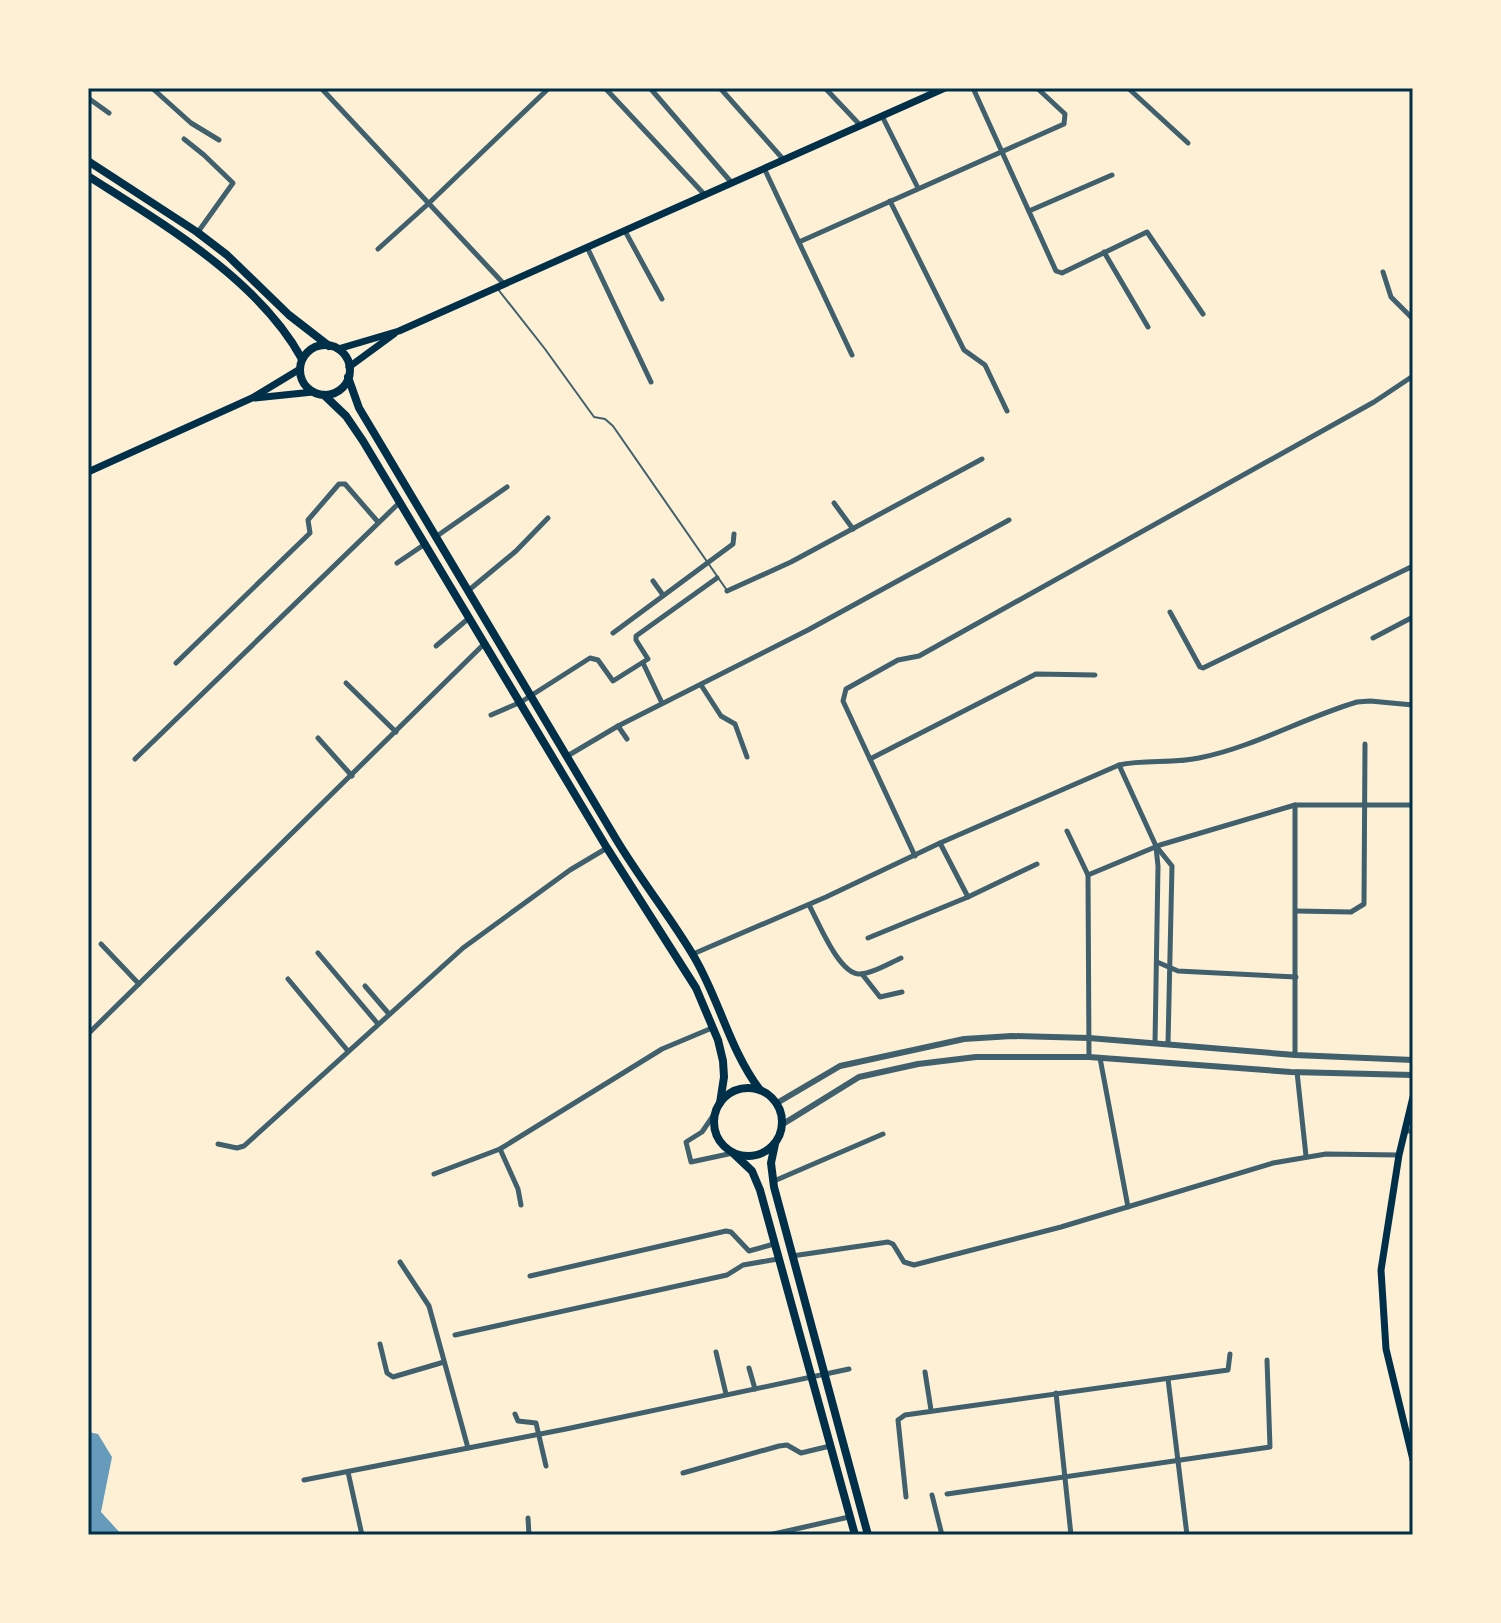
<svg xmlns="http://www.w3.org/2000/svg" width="1501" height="1623" viewBox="0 0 1501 1623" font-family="Quicksand,sans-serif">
	<rect width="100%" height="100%" fill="#fdf0d5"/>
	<polygon fill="#669bbc" points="88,1432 98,1434 112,1457 101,1512 122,1535 88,1535"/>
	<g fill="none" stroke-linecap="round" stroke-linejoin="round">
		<polyline stroke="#3f606c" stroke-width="2" points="497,288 545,349 594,417 605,419 613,426 726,589"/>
		<g stroke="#3f606c" stroke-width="5">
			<polyline points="152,88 191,123 219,140"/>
			<polyline points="321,88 504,284"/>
			<polyline points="605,88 704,194"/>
			<polyline points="650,88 731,182"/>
			<polyline points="720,88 783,159"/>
			<polyline points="825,88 860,125"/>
			<polyline points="973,88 1056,271 1062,273 1147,232 1203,314"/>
			<polyline points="1128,88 1188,143"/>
			<polyline points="88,98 109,113"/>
			<polyline points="882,116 918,188"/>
			<polyline points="184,139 204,155 233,183 198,232"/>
			<polyline points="764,168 852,355"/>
			<polyline points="890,201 964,350 985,365 1007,411"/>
			<polyline points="1029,211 1112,175"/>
			<polyline points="625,231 662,299"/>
			<polyline points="799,242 1064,124 1065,114 1037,88"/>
			<polyline points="587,247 651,382"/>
			<polyline points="378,249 428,204 549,88"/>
			<polyline points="1104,252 1148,327"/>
			<polyline points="1383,272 1391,297 1413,319"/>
			<polyline points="834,503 853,529"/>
			<polyline points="437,536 507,487"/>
			<polyline points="397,563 425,544"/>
			<polyline points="653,581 663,595"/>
			<polyline points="469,590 516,551 548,518"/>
			<polyline points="727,591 791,562 982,459"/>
			<polyline points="1170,612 1200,667 1203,668 1413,566"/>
			<polyline points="613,633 733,544 734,534"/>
			<polyline points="1373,638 1413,617"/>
			<polyline points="436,646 469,618"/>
			<polyline points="176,663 310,533 308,520 339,484 345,484 378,522"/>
			<polyline points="643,663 662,703"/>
			<polyline points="346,683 396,732"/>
			<polyline points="701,685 721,716 735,724 747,757"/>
			<polyline points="491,715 521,702 590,658 598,660 613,681 648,659 636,640 636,636 717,578"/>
			<polyline points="618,726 627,739"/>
			<polyline points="318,738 352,776"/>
			<polyline points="569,755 618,726 808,630 1009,520"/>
			<polyline points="135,759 399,503"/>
			<polyline points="870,759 1036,674 1095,675"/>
			<polyline points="1119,765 1156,846 1172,866 1168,1044"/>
			<polyline points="1295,805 1295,1055"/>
			<polyline points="1067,831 1088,875 1089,1057"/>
			<polyline points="940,843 968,897"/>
			<polyline points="915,856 843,701 846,689 898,660 919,656 1374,402 1413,376"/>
			<polyline points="1088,875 1160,845 1295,805 1413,805"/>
			<path d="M809,905c9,16 30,70 51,69 12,0 30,-11 41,-16"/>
			<polyline points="1296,911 1351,912 1364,904 1365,744"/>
			<polyline points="868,938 968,897 1037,864"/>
			<polyline points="101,944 139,984"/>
			<polyline points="318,953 378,1024"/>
			<path d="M693,954l133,-57 114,-54 179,-78c26,-6 53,-1 80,-7 55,-11 104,-40 158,-56l13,-1 43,4"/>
			<polyline points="1157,962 1178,971 1296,977"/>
			<polyline points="862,974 880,997 902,992"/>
			<polyline points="288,979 348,1051"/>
			<polyline points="365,986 389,1014"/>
			<polyline points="88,1034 485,643"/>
			<polyline points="1155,1043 1158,866 1156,847"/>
			<polyline points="1100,1058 1128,1207"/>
			<polyline points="1297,1072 1306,1156"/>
			<polyline points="715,1113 702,1132 686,1142 691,1162 733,1153"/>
			<polyline points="1405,1131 1413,1131"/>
			<polyline points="218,1144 237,1148 244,1146 463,948 570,870 607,848"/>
			<polyline points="500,1149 518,1189 521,1205"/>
			<polyline points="434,1174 500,1149 662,1049 712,1028"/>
			<polyline points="774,1181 883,1134"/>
			<polyline points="792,1256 888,1242 893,1244 904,1262 914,1265 1061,1227 1273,1163 1326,1154 1399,1155"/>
			<polyline points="400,1262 429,1306 468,1448"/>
			<polyline points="530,1276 726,1231 731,1232 749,1251 774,1244"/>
			<polyline points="455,1335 727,1275 743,1265 778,1259"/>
			<polyline points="380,1344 387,1373 393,1377 444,1362"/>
			<polyline points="716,1352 726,1394"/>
			<polyline points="749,1368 755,1389"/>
			<polyline points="925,1372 931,1410"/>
			<polyline points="1168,1379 1187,1535"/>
			<polyline points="1056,1393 1071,1535"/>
			<polyline points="515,1414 518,1421 536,1423 546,1466"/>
			<polyline points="348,1472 362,1535"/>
			<polyline points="683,1473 779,1446 787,1445 801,1453 830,1446"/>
			<polyline points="304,1480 566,1429 849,1369"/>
			<polyline points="947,1494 1270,1447 1267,1360"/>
			<polyline points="932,1495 942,1535"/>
			<polyline points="906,1497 898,1420 905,1415 1228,1370 1230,1354"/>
			<polyline points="528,1518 529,1535"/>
			<polyline points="769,1535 849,1517"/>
			<polyline points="1281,1535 1293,1535"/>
		</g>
		<g stroke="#3f606c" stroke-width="6">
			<polyline points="777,1103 840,1066 964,1039 1012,1036 1089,1038 1295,1055 1413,1060"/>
			<polyline points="783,1124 859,1077 918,1064 976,1057 1089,1057 1291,1072 1413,1075"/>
		</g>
		<g stroke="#003049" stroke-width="7">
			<polyline points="338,349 399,331 945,88"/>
			<polyline points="349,367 394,334"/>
			<polyline points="255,398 313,392"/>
			<polyline points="88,472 252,398 300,369"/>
			<polyline points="1413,1097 1399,1155 1381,1270 1386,1349 1413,1460"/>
		</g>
		<g stroke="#003049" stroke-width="8">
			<polyline points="88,161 197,232 227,255 289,315 329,346"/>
			<path d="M88,176c75,48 170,103 214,183"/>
			<circle cx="325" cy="370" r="25"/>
			<path d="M348,377l11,31 15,25c81,135 162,270 242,406 24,40 53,76 77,116 26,43 36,94 67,135"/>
			<polyline points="324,395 346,416 363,441 607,848 696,988 718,1040 723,1061 724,1077 720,1103"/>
			<circle cx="748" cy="1122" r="34"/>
			<polyline points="775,1144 771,1163 774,1187 868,1535"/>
			<polyline points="733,1153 752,1171 760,1190 855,1535"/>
		</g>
	</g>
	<rect width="1501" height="1623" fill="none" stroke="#fdf0d5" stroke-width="180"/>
	<rect x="90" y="90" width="1321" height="1443" fill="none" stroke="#003049" stroke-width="3"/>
</svg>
